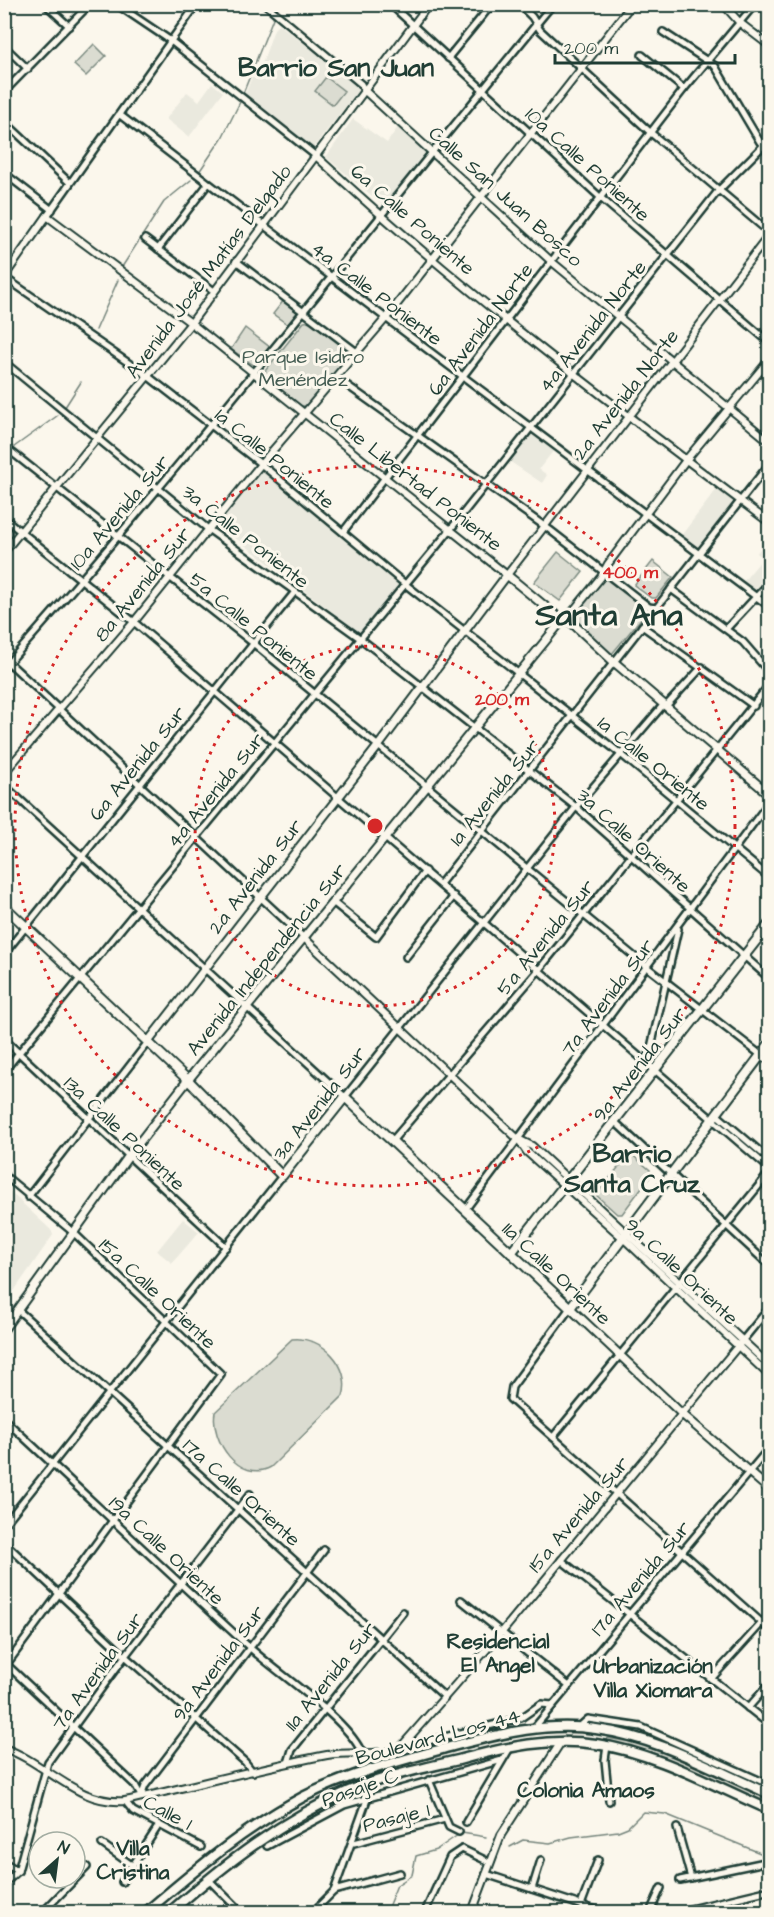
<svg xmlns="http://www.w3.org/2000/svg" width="774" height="1917" viewBox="0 0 774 1917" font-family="'Architects Daughter',sans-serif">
	<rect width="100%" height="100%" fill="#fbf7ec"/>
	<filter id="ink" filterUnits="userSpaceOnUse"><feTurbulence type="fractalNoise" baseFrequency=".0167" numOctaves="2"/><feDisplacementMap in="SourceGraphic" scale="12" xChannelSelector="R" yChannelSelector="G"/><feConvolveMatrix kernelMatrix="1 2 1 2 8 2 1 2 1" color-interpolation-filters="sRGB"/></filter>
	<g filter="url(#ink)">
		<g fill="#eae9de">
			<polygon points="279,24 360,88 313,148 245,94 252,77 257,79 274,29"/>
			<polygon points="212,83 223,92 189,137 166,119 187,92 199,101"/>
			<polygon points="353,119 387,143 398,127 425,152 384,206 326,157"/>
			<polygon points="532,433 554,450 539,469 547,475 542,483 509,461"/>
			<polygon points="263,468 402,582 360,633 217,524"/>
			<polygon points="717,489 734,502 697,549 680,537"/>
			<polygon points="769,537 769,573 753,592 742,583 763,558 757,553"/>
			<polygon points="5,1187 51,1230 53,1235 5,1304"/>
			<polygon points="183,1219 199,1232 172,1263 157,1251"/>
		</g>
		<g fill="#dbdcd1" stroke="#7d8c82" stroke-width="1.5">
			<polygon points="94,44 106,56 86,76 74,65"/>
			<polygon points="326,77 344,91 333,105 315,91"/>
			<polygon points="284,300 299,310 291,323 287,324 273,314"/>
			<polygon points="312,321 349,349 350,356 308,406 300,406 266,378 265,371 304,322"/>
			<polygon points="245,328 271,348 256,367 231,349"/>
			<polygon points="558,552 583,572 560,601 534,582"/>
			<polygon points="653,561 673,577 656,598 651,598 634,585"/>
			<polygon points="606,577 649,609 611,655 573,617"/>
			<polygon points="630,1153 650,1170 651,1175 622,1214 617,1214 596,1195"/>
			<path d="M292,1339c30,-4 60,28 51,57l-72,71c-32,17 -61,-27 -56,-55z"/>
			<polygon points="607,1738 648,1745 769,1799 769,1807 605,1742"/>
		</g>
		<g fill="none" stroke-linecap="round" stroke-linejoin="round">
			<g stroke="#74847b" stroke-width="1.5">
				<polyline points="279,7 281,4"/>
				<polyline points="242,96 273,18"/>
				<polyline points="199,172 222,138 241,100"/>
				<polyline points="122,267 164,202 191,180"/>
				<polyline points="96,330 118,280"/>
				<polyline points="65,407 81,382"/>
				<polyline points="14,447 57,416"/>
				<polyline points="4,455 6,454"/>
				<polyline points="462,1833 486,1837"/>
				<polyline points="510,1847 523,1840 550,1843 571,1837 618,1831 628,1827 643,1812 665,1814 770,1857"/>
				<polyline points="386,1912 397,1885 412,1875 416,1856 436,1850 458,1835"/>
			</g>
			<defs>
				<g id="minor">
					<polyline points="45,4 69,26"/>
					<polyline points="116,4 171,41 316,156"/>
					<polyline points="265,4 361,84 365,91"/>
					<polyline points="390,4 602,199 770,343"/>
					<polyline points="519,4 532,17 540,30 651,133 770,233"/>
					<polyline points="663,32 715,66 760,142 770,151"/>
					<polyline points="4,46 28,69"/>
					<polyline points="642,55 684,89"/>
					<polyline points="448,58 492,4"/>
					<polyline points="4,92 90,4"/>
					<path d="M120,115c215,166 432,329 650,492"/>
					<polyline points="4,121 70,183"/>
					<polyline points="4,173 52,210"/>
					<polyline points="47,216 197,4"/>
					<polyline points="145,239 214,291"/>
					<polyline points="158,249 208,184"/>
					<polyline points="236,261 358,353"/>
					<polyline points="4,277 149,377 261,464 405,584 622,755 770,878"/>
					<polyline points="4,362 208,529 361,639 576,807 770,979"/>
					<polyline points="337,378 550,530 649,607 656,608"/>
					<polyline points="4,446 253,643 647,967 770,1062"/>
					<polyline points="4,518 134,622 770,1169"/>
					<polyline points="343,532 684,89 755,4"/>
					<polyline points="671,589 743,642 770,673"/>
					<polyline points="642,626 754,706"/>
					<polyline points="727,628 770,582"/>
					<polyline points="4,658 303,937"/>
					<path d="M4,668c191,-215 366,-442 549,-664"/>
					<polyline points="666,706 702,667"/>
					<polyline points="4,785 345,1097 576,807 664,704"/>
					<polyline points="440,884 770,463"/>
					<polyline points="334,903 376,937 425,871"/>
					<polyline points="4,954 294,593"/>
					<polyline points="406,957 454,896"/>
					<polyline points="4,1039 226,1247"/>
					<polyline points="647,1065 678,929"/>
					<polyline points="4,1071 450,530 718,191 763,146"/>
					<polyline points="716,1114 770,1160"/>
					<polyline points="614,1121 770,1266"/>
					<polyline points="392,1141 538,971 770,684"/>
					<polyline points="4,1175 74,1233 221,1374 4,1668"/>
					<polyline points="28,1197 148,1042"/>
					<polyline points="465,1210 770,801"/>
					<polyline points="570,1308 512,1387 510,1399 770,1630"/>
					<polyline points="18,1310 445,1697"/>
					<polyline points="743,1340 770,1307"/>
					<path d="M4,1419c82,76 162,152 244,227 30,28 96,70 113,105"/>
					<polyline points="553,1437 770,1172"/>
					<polyline points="4,1525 282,1176"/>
					<polyline points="4,1542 125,1656 245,1762 253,1772"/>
					<polyline points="561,1560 770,1725"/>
					<polyline points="461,1600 569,1686"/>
					<polyline points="4,1662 135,1785 141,1796"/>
					<polyline points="711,1679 770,1614"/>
					<polyline points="748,1708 770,1683"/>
					<polyline points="579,1727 588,1719 641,1727 770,1785"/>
					<polyline points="534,1728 770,1447"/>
					<polyline points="408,1741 420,1743 521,1718 541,1704 553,1705"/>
					<polyline points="607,1746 605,1760 609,1801"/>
					<polyline points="288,1763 292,1750 403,1612"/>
					<polyline points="429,1780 449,1827 459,1832"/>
					<polyline points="141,1797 145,1786 324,1550"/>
					<polyline points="125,1801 133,1811 201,1847"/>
					<polyline points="466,1822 510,1748"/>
					<polyline points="677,1828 691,1878"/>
					<polyline points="354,1843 445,1819"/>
					<polyline points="102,1844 133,1866"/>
					<polyline points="267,1846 344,1805 502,1760"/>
					<polyline points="4,1862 18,1871"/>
					<polyline points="486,1874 602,1912"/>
					<polyline points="208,1879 241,1912"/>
					<polyline points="680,1880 770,1861"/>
					<polyline points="122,1882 159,1825"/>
					<polyline points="4,1884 18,1871 48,1762 125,1656 250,1494"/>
					<polyline points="532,1889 541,1860"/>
					<polyline points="334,1891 400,1873"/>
					<polyline points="581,1905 598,1860"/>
					<polyline points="690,1909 770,1890"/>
					<polyline points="43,1912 87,1867"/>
					<polyline points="313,1912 334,1891 373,1783"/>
					<polyline points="425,1912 450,1857 462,1849 489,1862"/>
					<polyline points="650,1912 661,1888"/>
				</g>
				<g id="tertiary">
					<polyline points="723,4 740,23 770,46"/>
					<polyline points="365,91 551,261 770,442"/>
					<path d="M316,156c142,133 298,250 454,367"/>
					<polyline points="4,277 47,216 191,323 507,575 770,234"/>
					<polyline points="4,552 191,323 429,4"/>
					<polyline points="564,618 570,615 601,577 608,564 686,460 770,359"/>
					<polyline points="4,773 134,622 261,464 387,317 632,4"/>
					<polyline points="303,937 519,1140 527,1152 623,1238 770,1376"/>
					<polyline points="520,1140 532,1146 770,1366"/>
					<path d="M4,1748c43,15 73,57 121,53 67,-15 134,-33 202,-46 20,-4 57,1 72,-6l103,-117 241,-292"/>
					<polyline points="472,1912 501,1835 561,1742"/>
				</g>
				<g id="secondary">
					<polyline points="148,1042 379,745 507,575 558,617 571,622 614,662 770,795"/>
					<polyline points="570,1308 682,1414 770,1490"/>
					<polyline points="4,1329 128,1157 188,1080 564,618"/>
				</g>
				<g id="primary">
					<polyline points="4,906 188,1080 282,1176 345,1097 570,1308 770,1043"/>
					<polyline points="511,1253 770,923"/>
				</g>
				<g id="trunk">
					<path d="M146,1912c49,-42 99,-84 157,-115 47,-24 103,-38 154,-52 46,-12 91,-23 139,-16 61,8 118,41 174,65"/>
					<path d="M170,1912c55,-48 111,-92 179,-121 36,-15 76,-23 113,-32 45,-12 88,-22 134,-15 61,9 118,42 174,66"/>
				</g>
			</defs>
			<use href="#minor" stroke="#1f3d34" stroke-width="10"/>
			<use href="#tertiary" stroke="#1f3d34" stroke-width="10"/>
			<use href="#secondary" stroke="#1f3d34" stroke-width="11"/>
			<use href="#primary" stroke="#1f3d34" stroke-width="12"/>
			<use href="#trunk" stroke="#1f3d34" stroke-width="13"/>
			<use href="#minor" stroke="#fbf7ec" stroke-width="5"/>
			<use href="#tertiary" stroke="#fbf7ec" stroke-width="6"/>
			<use href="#secondary" stroke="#fbf7ec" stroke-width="7"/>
			<use href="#primary" stroke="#fbf7ec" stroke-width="8"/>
			<use href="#trunk" stroke="#fbf7ec" stroke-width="8"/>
		</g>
	</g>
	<g fill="none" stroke="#d62828" stroke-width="3" stroke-dasharray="3 6">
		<circle cx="375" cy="826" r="180"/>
		<circle cx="375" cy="826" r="360"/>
	</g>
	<g text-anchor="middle" stroke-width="6" stroke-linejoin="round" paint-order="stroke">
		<g font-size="20" fill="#1f3d34" stroke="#fbf7ec">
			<text transform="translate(588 164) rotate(42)" y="7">10a Calle Poniente</text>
			<text transform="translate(506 196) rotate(42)" y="7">Calle San Juan Bosco</text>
			<text transform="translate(413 219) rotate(41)" y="7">6a Calle Poniente</text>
			<text transform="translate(208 271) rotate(-53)" y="7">Avenida José Matías Delgado</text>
			<text transform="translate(377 293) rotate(37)" y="7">4a Calle Poniente</text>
			<text transform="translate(592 326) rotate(-52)" y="7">4a Avenida Norte</text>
			<text transform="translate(480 329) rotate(-53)" y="7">6a Avenida Norte</text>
			<text transform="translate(625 394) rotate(-52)" y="7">2a Avenida Norte</text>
			<text transform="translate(275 458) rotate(39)" y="7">1a Calle Poniente</text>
			<text transform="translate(416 481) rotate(38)" y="7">Calle Libertad Poniente</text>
			<text transform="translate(119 512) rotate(-50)" y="7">10a Avenida Sur</text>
			<text transform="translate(246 536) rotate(38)" y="7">3a Calle Poniente</text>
			<text transform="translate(142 584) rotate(-51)" y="7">8a Avenida Sur</text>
			<text transform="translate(254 626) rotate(39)" y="7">5a Calle Poniente</text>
			<text transform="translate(137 763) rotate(-51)" y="7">6a Avenida Sur</text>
			<text transform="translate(654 763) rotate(39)" y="7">1a Calle Oriente</text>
			<text transform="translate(215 790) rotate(-51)" y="7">4a Avenida Sur</text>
			<text transform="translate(494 792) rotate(-51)" y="7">1a Avenida Sur</text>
			<text transform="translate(634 840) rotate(42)" y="7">3a Calle Oriente</text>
			<text transform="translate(255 876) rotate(-52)" y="7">2a Avenida Sur</text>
			<text transform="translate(545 937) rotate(-51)" y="7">5a Avenida Sur</text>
			<text transform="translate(266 959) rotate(-51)" y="7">Avenida Independencia Sur</text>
			<text transform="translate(607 997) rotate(-53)" y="7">7a Avenida Sur</text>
			<text transform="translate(639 1064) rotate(-52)" y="7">9a Avenida Sur</text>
			<text transform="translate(319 1103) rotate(-52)" y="7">3a Avenida Sur</text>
			<text transform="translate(125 1133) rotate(43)" y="7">13a Calle Poniente</text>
			<text transform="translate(682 1271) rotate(43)" y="7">9a Calle Oriente</text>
			<text transform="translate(557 1273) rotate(43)" y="7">11a Calle Oriente</text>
			<text transform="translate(158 1293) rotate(43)" y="7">15a Calle Oriente</text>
			<text transform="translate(242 1492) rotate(42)" y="7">17a Calle Oriente</text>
			<text transform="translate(578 1514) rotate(-50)" y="7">15a Avenida Sur</text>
			<text transform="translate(167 1550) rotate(43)" y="7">19a Calle Oriente</text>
			<text transform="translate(640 1578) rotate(-50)" y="7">17a Avenida Sur</text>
			<text transform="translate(218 1663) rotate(-53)" y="7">9a Avenida Sur</text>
			<text transform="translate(97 1671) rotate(-54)" y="7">7a Avenida Sur</text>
			<text transform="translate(330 1676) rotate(-51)" y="7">11a Avenida Sur</text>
			<text transform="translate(438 1736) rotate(-15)" y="7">Boulevard Los 44</text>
			<text transform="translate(360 1787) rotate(-19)" y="7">Pasaje C</text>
			<text transform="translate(168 1812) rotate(28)" y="7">Calle 1</text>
			<text transform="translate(396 1817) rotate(-14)" y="7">Pasaje 1</text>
		</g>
		<g font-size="20" fill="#455d53" stroke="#fbf7ec">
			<text x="303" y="363">Parque Isidro<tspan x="303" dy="23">Menéndez</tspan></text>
		</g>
		<g font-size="21" font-weight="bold" fill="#1f3d34" stroke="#fbf7ec">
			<text x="498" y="1648">Residencial<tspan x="498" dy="24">El Angel</tspan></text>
			<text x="653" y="1673">Urbanización<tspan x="653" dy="24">Villa Xiomara</tspan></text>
			<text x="586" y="1797">Colonia Amaos</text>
			<text x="133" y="1855">Villa<tspan x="133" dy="24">Cristina</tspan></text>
		</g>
		<g font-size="26" font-weight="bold" fill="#1f3d34" stroke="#fbf7ec">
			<text x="336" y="76">Barrio San Juan</text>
			<text x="632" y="1162">Barrio<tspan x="632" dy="30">Santa Cruz</tspan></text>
		</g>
		<g font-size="32" font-weight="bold" fill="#1f3d34" stroke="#fbf7ec">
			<text x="609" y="625">Santa Ana</text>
		</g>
	</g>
	<circle cx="375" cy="826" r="9" fill="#d62828" stroke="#fbf7ec" stroke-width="3"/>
	<g font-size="18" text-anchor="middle" font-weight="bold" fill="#d62828" stroke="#fbf7ec" stroke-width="6" stroke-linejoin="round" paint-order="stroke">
		<text x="630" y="578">400 m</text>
		<text x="502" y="705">200 m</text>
	</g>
	<rect width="774" height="1917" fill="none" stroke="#fbf7ec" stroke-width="24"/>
	<rect x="12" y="12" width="750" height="1893" fill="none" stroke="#1f3d34" stroke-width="2" filter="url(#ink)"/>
	<g transform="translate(57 1860) rotate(28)"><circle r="28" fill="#fbf7ec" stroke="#a3ada2" stroke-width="1.5"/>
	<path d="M0-4.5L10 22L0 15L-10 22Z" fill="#1f3d34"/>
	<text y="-9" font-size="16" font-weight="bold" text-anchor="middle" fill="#1f3d34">N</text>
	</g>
	<path d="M555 54v9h180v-9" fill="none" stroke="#1f3d34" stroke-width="3"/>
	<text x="564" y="54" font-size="18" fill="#1f3d34" stroke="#fbf7ec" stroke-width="4.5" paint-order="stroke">200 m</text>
</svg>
